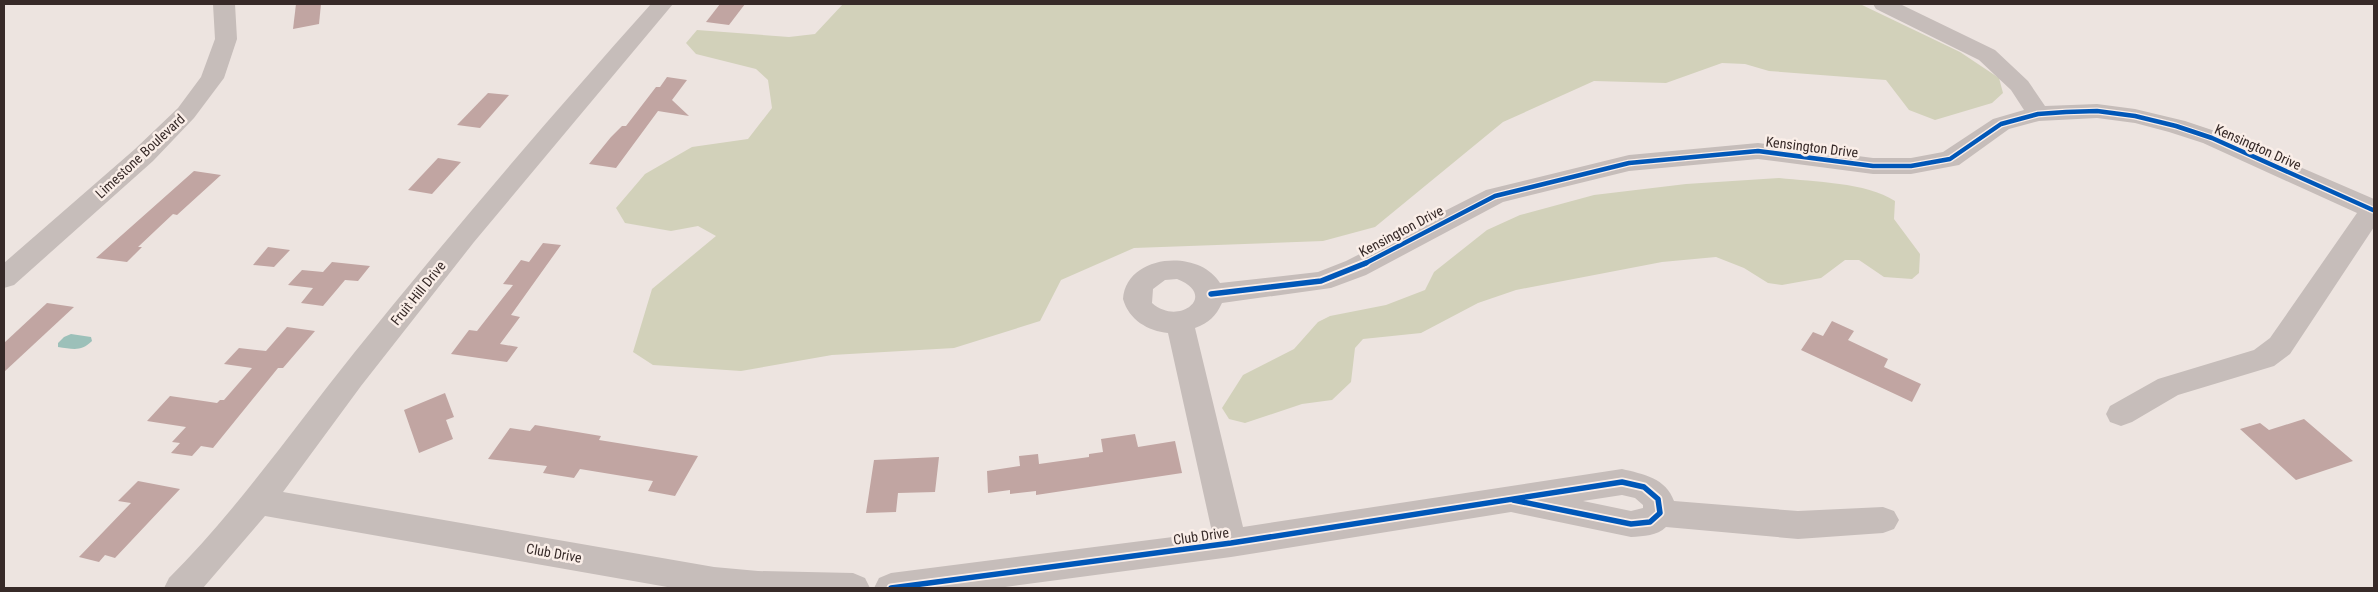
<svg xmlns="http://www.w3.org/2000/svg" width="2378" height="592" viewBox="0 0 2378 592" font-family="'Roboto Condensed',sans-serif">
	<rect width="100%" height="100%" fill="#ede4e0"/>
	<g fill="#d2d1ba">
		<polygon points="843,4 1860,4 1960,52 1999,78 2003,93 1992,103 1935,120 1909,110 1886,80 1769,71 1745,64 1722,63 1666,83 1594,81 1503,122 1375,227 1323,241 1134,248 1061,280 1040,321 954,348 832,355 741,371 653,365 633,352 652,289 716,236 698,226 671,231 625,223 616,208 645,174 692,147 748,139 772,108 768,80 756,69 696,54 686,43 697,30 789,37 815,34"/>
		<path d="M1779,178c35,4 87,4 116,23l-1,18 26,35 -1,19 -7,6 -28,-2 -25,-17h-14l-24,18 -39,7 -14,-2 -24,-15 -28,-11 -54,5 -146,28 -38,13 -57,30 -58,6 -8,9 -4,34 -19,18 -30,4 -57,19 -16,-4 -7,-11 21,-33 51,-26 24,-27 12,-6 56,-11 39,-15 9,-18 53,-42 33,-15 74,-20 92,-11z"/>
	</g>
	<path fill="#9cc0b9" d="M71,334l20,3 1,4c-11,11 -19,8 -34,6v-4l6,-6z"/>
	<g fill="#c1a5a2">
		<polygon points="296,4 321,4 319,24 293,29"/>
		<polygon points="720,4 745,4 729,25 706,22"/>
		<polygon points="667,77 687,80 672,100 689,116 658,111 616,168 589,164 611,137 622,126 626,126 656,87 660,87"/>
		<polygon points="488,93 509,95 480,128 457,125"/>
		<polygon points="438,158 461,162 432,194 408,190"/>
		<polygon points="194,171 221,175 177,215 173,214 138,247 142,247 127,262 96,258"/>
		<polygon points="543,243 561,245 511,315 520,317 500,344 518,347 507,362 451,354 469,330 477,331 513,285 503,284 521,260 529,262"/>
		<polygon points="268,247 290,250 274,267 253,265"/>
		<polygon points="332,262 370,266 358,281 345,280 323,306 301,303 313,288 288,285 302,270 323,272"/>
		<polygon points="47,303 74,307 4,372 4,343"/>
		<polygon points="1832,321 1854,331 1848,340 1888,359 1884,367 1921,384 1912,402 1801,350 1813,332 1823,336"/>
		<polygon points="287,327 315,331 283,368 278,368 213,448 201,446 192,456 171,453 180,443 172,442 186,427 147,421 170,396 217,403 220,400 224,400 252,368 224,364 239,348 266,351"/>
		<polygon points="445,393 454,417 446,420 453,439 419,453 404,410"/>
		<polygon points="2304,419 2353,461 2296,480 2240,429 2260,423 2269,430"/>
		<polygon points="535,425 601,436 599,440 698,456 675,496 648,491 653,481 580,469 574,478 543,473 547,466 488,459 510,428 530,431"/>
		<polygon points="1135,434 1138,447 1175,441 1182,473 1036,495 1036,491 1010,494 1010,490 988,493 987,471 1020,466 1019,456 1038,454 1039,464 1089,457 1089,454 1103,452 1101,439"/>
		<polygon points="939,457 935,492 898,493 896,512 866,513 874,460"/>
		<polygon points="138,481 180,489 115,558 105,555 99,562 79,557 131,503 118,501"/>
	</g>
	<g fill="none" stroke-linecap="round" stroke-linejoin="round">
		<g fill="#c6bdba" fill-rule="evenodd">
			<polygon points="213,4 235,4 237,39 224,78 194,118 153,161 14,285 4,288 4,263 135,149 178,108 201,77 215,39"/>
			<path d="M651,4h22l-199,238 -113,144 -78,106 431,75 44,4 95,2 12,5 5,10h-197l-408,-72 -62,72h-39l5,-10c69,-69 124,-149 185,-225 96,-119 195,-235 297,-349z"/>
			<path d="M1873,4h27l95,46 33,31 17,25 52,-2 38,5 50,12 36,12 153,66v28l-84,127 -16,12 -96,29 -46,27 -11,4 -11,-4 -4,-8 4,-8 48,-27 96,-29 16,-12 87,-125 -154,-70 -34,-11 -34,-9 -38,-5 -58,3 -30,8 -50,36 -48,9h-38l-115,-15 -129,12 -126,31 -137,73 -35,13 -109,15c-6,13 -13,20 -27,25l48,199 379,-58c21,5 44,9 52,32l124,10 85,-4 11,4 5,9 -5,9 -11,4 -85,6 -132,-12c-9,9 -22,9 -35,10l-120,-25 -280,45 -233,31h-124l5,-10 12,-5 321,-41 -44,-199c-20,-2 -39,-13 -45,-34 3,-45 76,-51 97,-16l98,-11 28,-11 140,-71 143,-35 129,-12 115,15h38l32,-6 50,-33 31,-9 -13,-20 -32,-30 -103,-51zM1177,279c42,16 2,48 -25,24l1,-14 12,-9zM1622,495l13,3 8,7v3l-12,3 -48,-10z"/>
		</g>
		<defs>
			<polyline id="cycleway-far1" points="1364,264 1495,196 1629,163 1758,151 1873,166 1911,166 1950,159 2001,124 2038,114 2066,112 2097,111 2135,116 2176,126 2212,138 2373,210"/>
			<g id="cycleway">
				<polyline points="1211,294 1321,281 1366,263"/>
				<polyline points="891,588 1231,543 1622,482 1644,487 1658,499 1660,513 1650,522 1631,524 1513,500"/>
			</g>
		</defs>
		<use href="#cycleway-far1" stroke="#faeee8" stroke-width="7"/>
		<use href="#cycleway" stroke="#faeee8" stroke-width="9"/>
		<use href="#cycleway-far1" stroke="#0057b8" stroke-width="4.5"/>
		<use href="#cycleway" stroke="#0057b8" stroke-width="5.5"/>
	</g>
	<g text-anchor="middle" stroke-width="5" stroke-linejoin="round" paint-order="stroke">
		<g font-size="14" fill="#372a28" stroke="#faeee8">
			<text transform="translate(1812 147) rotate(7)" y="5">Kensington Drive</text>
			<text transform="translate(2258 147) rotate(24)" y="5">Kensington Drive</text>
			<text transform="translate(140 156) rotate(-43)" y="5">Limestone Boulevard</text>
			<text transform="translate(1401 231) rotate(-28)" y="5">Kensington Drive</text>
			<text transform="translate(418 293) rotate(-51)" y="5">Fruit Hill Drive</text>
			<text transform="translate(1201 536) rotate(-8)" y="5">Club Drive</text>
			<text transform="translate(554 553) rotate(10)" y="5">Club Drive</text>
		</g>
	</g>
	<rect width="2378" height="592" fill="none" stroke="#372a28" stroke-width="10"/>
</svg>
